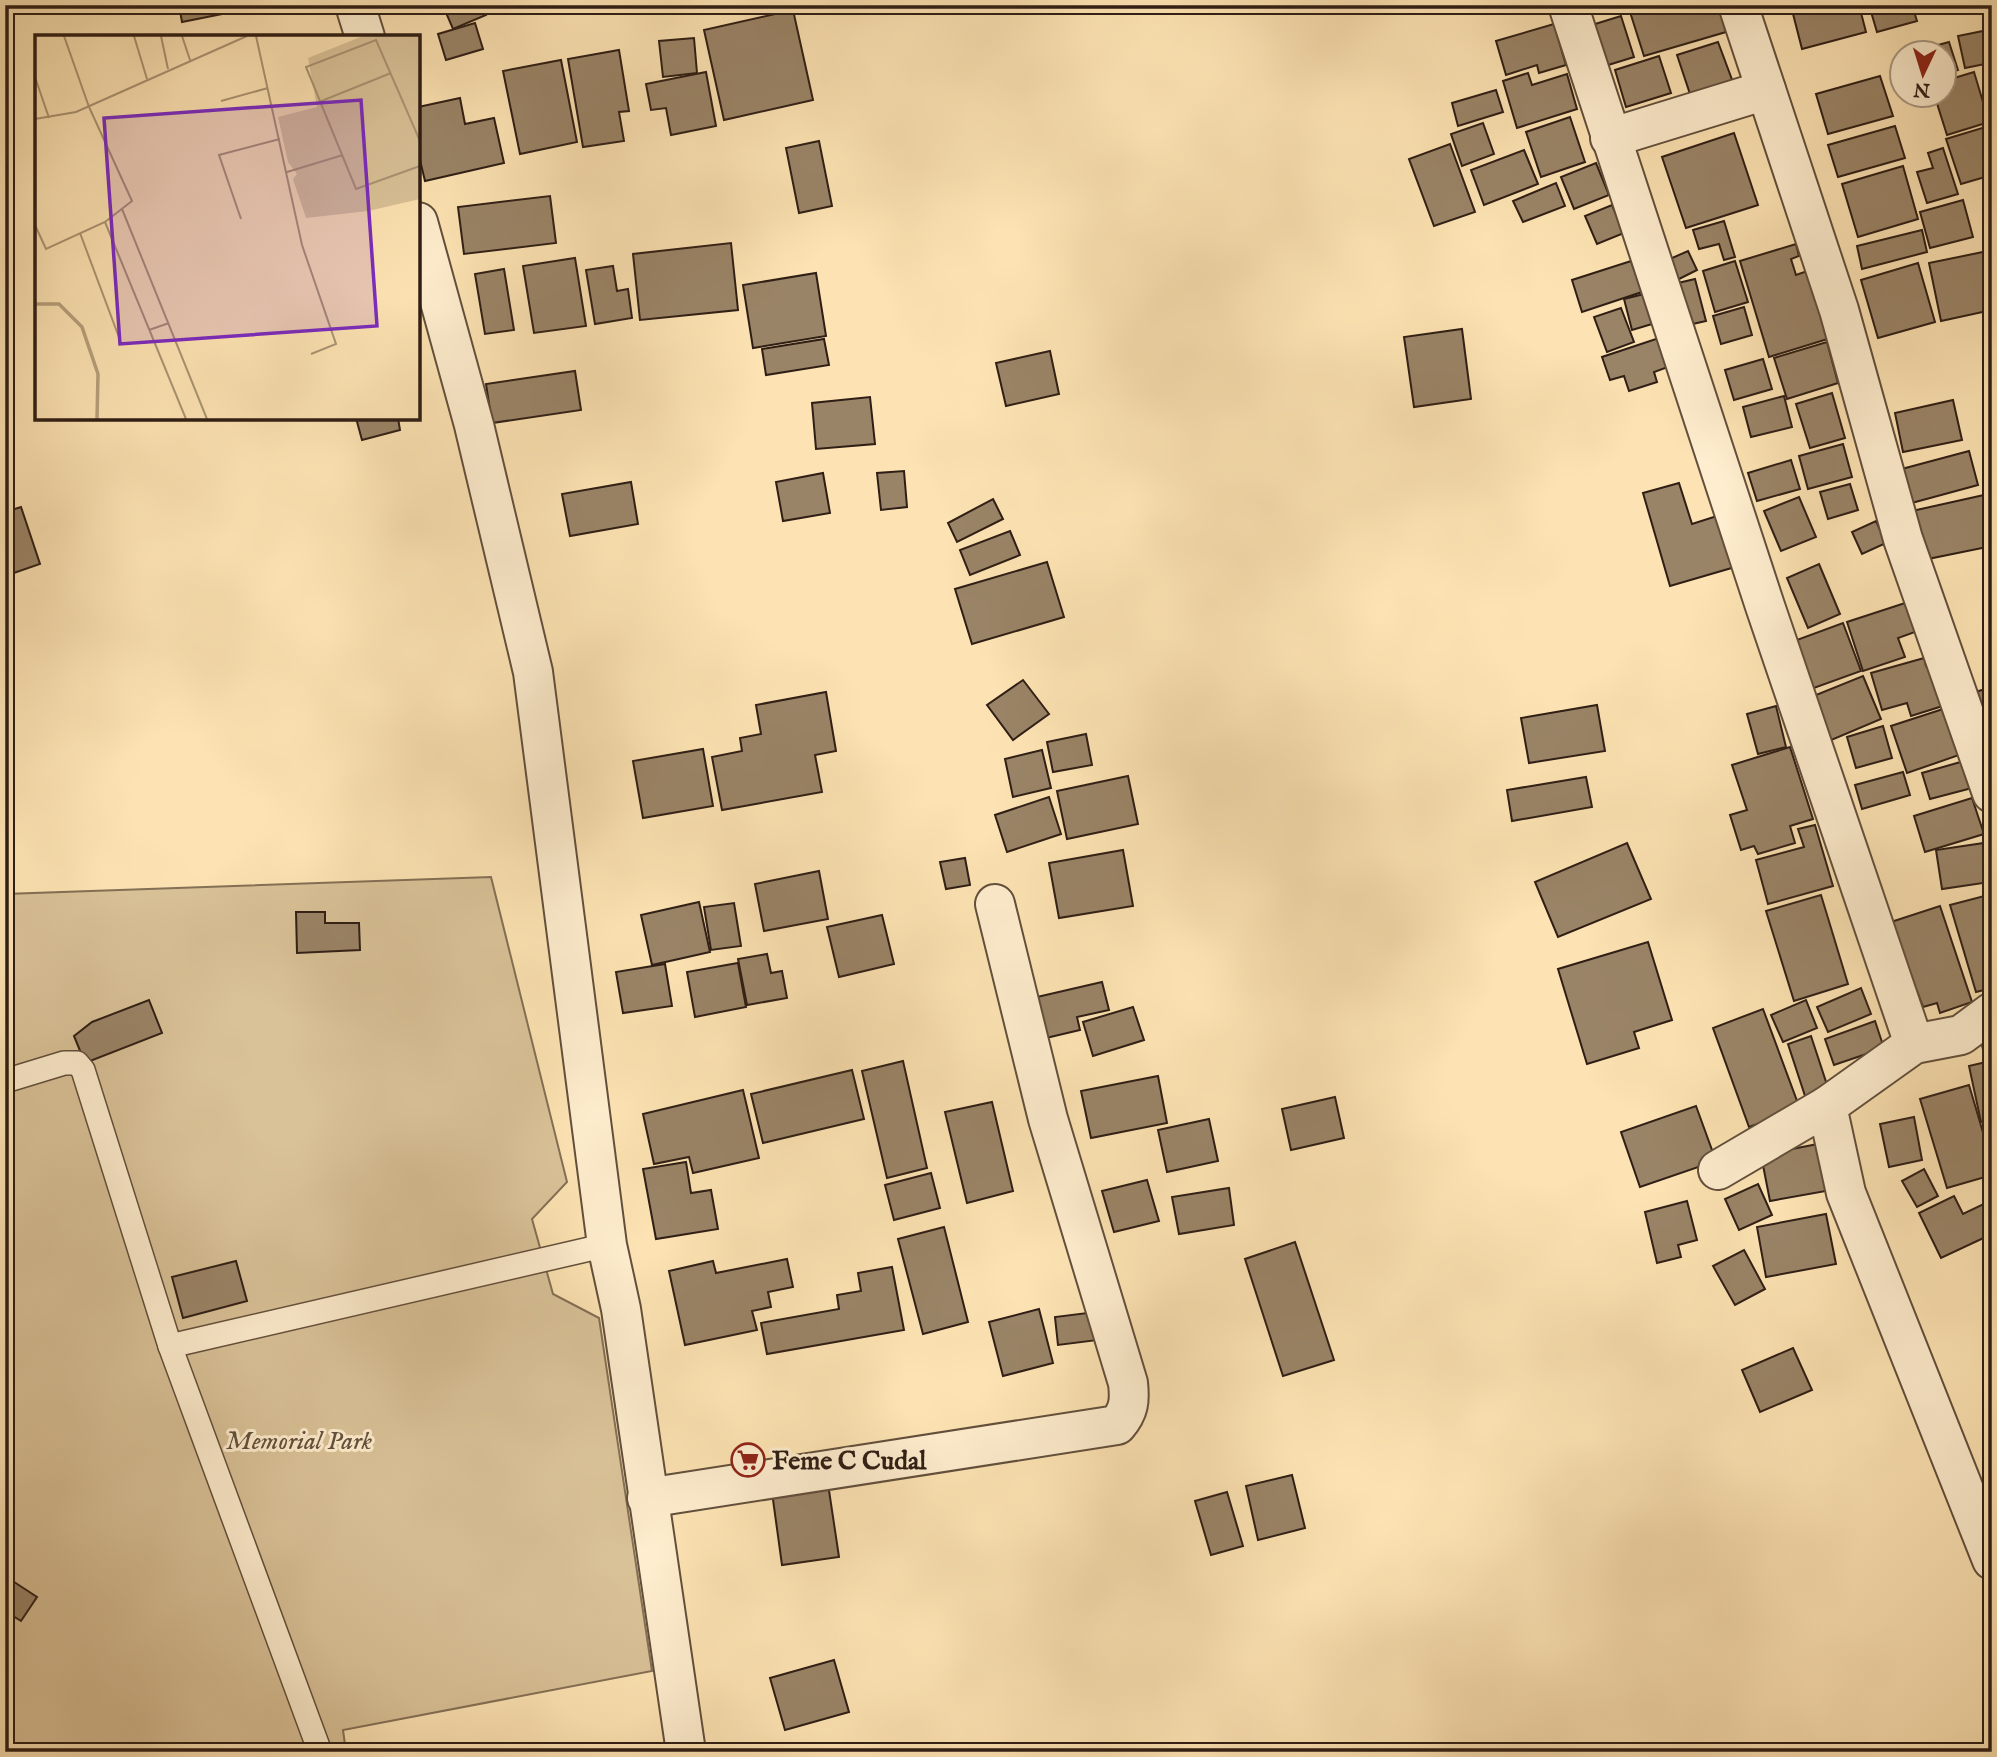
<svg xmlns="http://www.w3.org/2000/svg" width="1997" height="1757" viewBox="0 0 1997 1757" font-family="'IM FELL English',serif">
	<rect width="100%" height="100%" fill="#fde3b3"/>
	<filter id="stains"><feTurbulence type="fractalNoise" baseFrequency=".00286" numOctaves="4"/><feColorMatrix values="0 0 0 0 .2 0 0 0 0 .09 0 0 0 0 .02 0 0 0 .5 -.17"/></filter>
	<radialGradient id="worn" r=".72"><stop offset=".6" stop-color="#630" stop-opacity="0"/><stop offset="1" stop-color="#630" stop-opacity=".3"/></radialGradient>
	<polygon fill="#dac298" stroke="#847056" stroke-width="2" points="491,877 567,1182 532,1219 553,1294 599,1318 652,1671 343,1730 346,1752 5,1752 5,894"/>
	<g fill="#9a8467" stroke="#2f1e15" stroke-width="2">
		<polygon points="179,5 267,5 182,22"/>
		<polygon points="451,5 482,5 486,15 453,29 444,8"/>
		<polygon points="1483,5 1513,5 1485,13"/>
		<polygon points="1651,5 1718,5 1726,32 1644,56 1630,12"/>
		<polygon points="1859,5 1866,32 1802,49 1791,6"/>
		<polygon points="1869,5 1912,5 1917,21 1877,32"/>
		<polygon points="793,10 813,100 724,120 704,30"/>
		<polygon points="1621,16 1634,57 1605,66 1592,25"/>
		<polygon points="475,23 483,49 446,60 438,34"/>
		<polygon points="1554,24 1566,65 1539,73 1537,65 1506,75 1496,41"/>
		<polygon points="1983,31 1990,63 1965,68 1958,36"/>
		<polygon points="694,38 697,73 663,77 659,41"/>
		<polygon points="1718,42 1734,85 1692,100 1677,55"/>
		<polygon points="1949,42 1958,70 1944,74 1944,52 1920,50"/>
		<polygon points="619,50 629,111 619,112 624,141 583,147 568,59"/>
		<polygon points="1659,56 1671,93 1626,107 1615,70"/>
		<polygon points="561,60 577,142 520,154 503,71"/>
		<polygon points="706,72 716,126 671,135 666,108 651,110 646,84"/>
		<polygon points="1974,72 1989,122 1947,135 1934,94 1944,94 1944,81"/>
		<polygon points="1528,73 1532,85 1567,74 1577,109 1517,128 1503,81"/>
		<polygon points="1880,76 1893,116 1828,134 1816,94"/>
		<polygon points="1496,90 1503,112 1458,126 1452,103"/>
		<polygon points="460,98 465,124 494,118 504,163 425,181 418,152 418,107"/>
		<polygon points="1570,117 1585,162 1541,177 1526,132"/>
		<polygon points="1483,123 1494,154 1462,166 1451,134"/>
		<polygon points="1992,125 1992,175 1961,184 1946,139"/>
		<polygon points="1895,126 1905,158 1838,177 1828,145"/>
		<polygon points="1734,133 1758,205 1686,228 1662,157"/>
		<polygon points="819,141 832,206 799,213 786,148"/>
		<polygon points="1450,144 1475,212 1434,226 1409,159"/>
		<polygon points="1943,148 1958,194 1927,203 1917,172 1933,168 1928,153"/>
		<polygon points="1524,150 1538,184 1484,205 1471,170"/>
		<polygon points="1596,163 1609,195 1574,209 1561,177"/>
		<polygon points="1903,166 1918,219 1858,237 1842,184"/>
		<polygon points="1556,183 1565,206 1523,222 1513,201"/>
		<polygon points="550,196 556,243 464,254 458,207"/>
		<polygon points="1963,200 1973,237 1930,248 1920,212"/>
		<polygon points="1612,205 1624,233 1597,244 1585,216"/>
		<polygon points="1724,221 1735,257 1724,260 1719,244 1699,249 1693,230"/>
		<polygon points="1922,230 1927,252 1862,269 1857,246"/>
		<polygon points="731,243 738,310 640,320 633,254"/>
		<polygon points="1796,244 1799,256 1791,259 1796,275 1813,269 1834,337 1769,357 1740,261"/>
		<polygon points="1688,251 1697,270 1671,283 1663,262"/>
		<polygon points="1983,252 1992,290 1992,310 1941,321 1929,263"/>
		<polygon points="575,258 586,326 534,333 523,266"/>
		<polygon points="1631,261 1642,292 1582,312 1572,280"/>
		<polygon points="1735,261 1748,302 1715,312 1703,271"/>
		<polygon points="1918,263 1935,322 1878,338 1861,280"/>
		<polygon points="613,266 617,291 628,289 632,318 595,324 586,270"/>
		<polygon points="504,269 514,330 485,334 475,274"/>
		<polygon points="816,273 826,336 753,348 743,285"/>
		<polygon points="1695,279 1706,321 1675,328 1665,286"/>
		<polygon points="1644,294 1652,324 1632,330 1624,299"/>
		<polygon points="1744,307 1752,335 1721,344 1713,316"/>
		<polygon points="1621,308 1634,342 1607,352 1594,317"/>
		<polygon points="1462,329 1471,399 1414,407 1404,337"/>
		<polygon points="1659,338 1668,367 1654,372 1657,382 1629,391 1624,376 1610,380 1602,357"/>
		<polygon points="824,339 829,365 766,375 762,349"/>
		<polygon points="1827,342 1838,383 1787,399 1774,358"/>
		<polygon points="1050,351 1059,394 1006,406 996,363"/>
		<polygon points="1763,359 1772,389 1734,400 1725,370"/>
		<polygon points="575,371 581,410 492,423 486,384"/>
		<polygon points="1832,393 1845,438 1810,448 1796,404"/>
		<polygon points="1784,396 1792,427 1751,437 1743,407"/>
		<polygon points="870,397 875,444 816,449 812,403"/>
		<polygon points="1953,400 1962,440 1903,452 1895,413"/>
		<polygon points="356,418 398,418 400,430 362,440"/>
		<polygon points="1843,444 1852,477 1808,489 1799,456"/>
		<polygon points="1969,451 1978,485 1908,504 1898,470"/>
		<polygon points="1791,460 1800,489 1757,501 1748,473"/>
		<polygon points="904,471 907,507 881,510 877,473"/>
		<polygon points="823,473 830,513 783,521 776,482"/>
		<polygon points="631,482 638,524 570,536 562,494"/>
		<polygon points="1679,483 1692,524 1720,515 1735,567 1670,586 1643,493"/>
		<polygon points="1850,484 1858,510 1828,519 1820,492"/>
		<polygon points="1984,495 1992,546 1923,560 1912,511"/>
		<polygon points="1799,497 1816,537 1781,551 1764,511"/>
		<polygon points="993,499 1003,519 957,542 948,523"/>
		<polygon points="21,507 40,564 5,576 5,512"/>
		<polygon points="1876,521 1886,543 1862,554 1852,532"/>
		<polygon points="1010,531 1020,555 970,575 960,550"/>
		<polygon points="1047,562 1064,617 972,644 955,589"/>
		<polygon points="1819,564 1840,614 1808,628 1787,578"/>
		<polygon points="1905,603 1915,632 1898,638 1905,657 1863,671 1847,622"/>
		<polygon points="1843,623 1861,671 1811,689 1794,641"/>
		<polygon points="1924,658 1926,666 1937,663 1949,704 1911,716 1907,703 1882,710 1871,673"/>
		<polygon points="1863,676 1881,719 1829,741 1811,697"/>
		<polygon points="1023,680 1049,714 1013,740 987,705"/>
		<polygon points="1992,687 1992,737 1972,693"/>
		<polygon points="826,692 836,751 815,755 822,792 722,810 712,757 742,751 740,738 761,734 756,705"/>
		<polygon points="1597,705 1605,751 1529,763 1521,718"/>
		<polygon points="1776,706 1786,747 1758,754 1747,714"/>
		<polygon points="1946,708 1962,754 1907,773 1891,726"/>
		<polygon points="1883,726 1892,758 1856,768 1847,737"/>
		<polygon points="1086,734 1092,765 1053,772 1047,742"/>
		<polygon points="1790,747 1813,819 1790,826 1795,843 1758,854 1754,846 1741,850 1730,815 1747,810 1732,765"/>
		<polygon points="703,749 713,806 643,818 633,761"/>
		<polygon points="1042,750 1051,788 1013,797 1005,759"/>
		<polygon points="1964,761 1972,788 1930,799 1922,773"/>
		<polygon points="1903,772 1910,795 1862,809 1855,785"/>
		<polygon points="1128,776 1138,824 1067,839 1057,791"/>
		<polygon points="1586,777 1592,807 1512,821 1507,790"/>
		<polygon points="1049,797 1061,834 1007,852 995,815"/>
		<polygon points="1972,798 1984,834 1925,852 1914,816"/>
		<polygon points="1815,825 1833,886 1768,904 1756,860 1804,847 1798,829"/>
		<polygon points="1627,843 1651,899 1558,937 1535,882"/>
		<polygon points="1984,843 1990,882 1942,889 1936,850"/>
		<polygon points="1123,850 1133,906 1059,918 1049,863"/>
		<polygon points="965,858 970,885 946,889 940,862"/>
		<polygon points="819,871 828,919 764,931 755,884"/>
		<polygon points="1992,894 1992,988 1976,992 1950,905"/>
		<polygon points="1821,895 1848,984 1794,1001 1766,911"/>
		<polygon points="699,902 710,952 652,965 641,915"/>
		<polygon points="734,903 741,946 711,950 704,907"/>
		<polygon points="1940,906 1972,1002 1940,1013 1937,1003 1923,1007 1917,991 1908,994 1885,924"/>
		<polygon points="296,912 325,912 325,923 359,923 360,950 297,953"/>
		<polygon points="882,915 894,964 839,977 827,927"/>
		<polygon points="1648,942 1672,1020 1634,1032 1639,1048 1587,1064 1558,969"/>
		<polygon points="767,954 771,973 782,971 787,998 747,1005 738,959"/>
		<polygon points="738,963 746,1007 695,1017 687,972"/>
		<polygon points="665,964 672,1006 623,1013 616,972"/>
		<polygon points="1102,982 1109,1010 1077,1017 1080,1030 1046,1038 1037,997"/>
		<polygon points="1861,988 1871,1014 1828,1032 1817,1007"/>
		<polygon points="149,1000 162,1033 85,1063 74,1036 92,1022"/>
		<polygon points="1806,1000 1817,1028 1783,1042 1771,1015"/>
		<polygon points="1133,1007 1144,1040 1093,1056 1083,1022"/>
		<polygon points="1763,1009 1800,1109 1749,1127 1713,1028"/>
		<polygon points="1875,1021 1884,1048 1834,1065 1825,1039"/>
		<polygon points="1811,1036 1830,1094 1807,1102 1788,1044"/>
		<polygon points="1992,1042 1992,1119 1981,1122 1969,1066 1986,1062 1982,1045"/>
		<polygon points="903,1061 927,1168 887,1178 862,1071"/>
		<polygon points="852,1070 864,1119 763,1143 751,1094"/>
		<polygon points="1158,1076 1167,1123 1091,1138 1081,1091"/>
		<polygon points="1969,1085 1992,1163 1992,1175 1947,1188 1920,1099"/>
		<polygon points="743,1090 759,1158 693,1173 689,1157 654,1164 643,1114"/>
		<polygon points="1335,1097 1344,1138 1291,1150 1282,1109"/>
		<polygon points="992,1102 1013,1191 967,1203 945,1112"/>
		<polygon points="1696,1106 1716,1161 1640,1187 1621,1132"/>
		<polygon points="1914,1117 1922,1160 1889,1167 1880,1124"/>
		<polygon points="1209,1119 1218,1161 1167,1172 1158,1130"/>
		<polygon points="1828,1142 1837,1189 1770,1201 1761,1155"/>
		<polygon points="686,1162 691,1193 711,1190 718,1229 656,1239 643,1169"/>
		<polygon points="1924,1169 1938,1196 1917,1207 1902,1181"/>
		<polygon points="931,1173 940,1208 894,1220 885,1185"/>
		<polygon points="1147,1180 1159,1221 1114,1232 1102,1191"/>
		<polygon points="1758,1184 1772,1215 1739,1230 1725,1199"/>
		<polygon points="1229,1188 1234,1225 1179,1234 1172,1197"/>
		<polygon points="1954,1196 1963,1214 1992,1200 1992,1234 1941,1258 1919,1213"/>
		<polygon points="1687,1201 1697,1240 1678,1245 1681,1257 1657,1263 1645,1212"/>
		<polygon points="1826,1214 1836,1264 1766,1277 1757,1227"/>
		<polygon points="944,1227 968,1322 923,1334 898,1239"/>
		<polygon points="1295,1242 1334,1360 1283,1376 1245,1259"/>
		<polygon points="1744,1250 1765,1289 1735,1305 1713,1266"/>
		<polygon points="787,1259 793,1287 768,1292 771,1307 752,1311 757,1330 685,1345 669,1271 713,1261 716,1273"/>
		<polygon points="236,1261 247,1301 183,1318 172,1277"/>
		<polygon points="892,1267 904,1330 767,1354 761,1323 839,1309 837,1295 861,1291 858,1273"/>
		<polygon points="1039,1309 1053,1363 1003,1376 989,1322"/>
		<polygon points="1095,1312 1098,1340 1058,1345 1055,1317"/>
		<polygon points="1793,1348 1812,1390 1760,1412 1742,1370"/>
		<polygon points="1292,1475 1305,1528 1258,1540 1246,1486"/>
		<polygon points="827,1477 839,1557 782,1565 771,1485"/>
		<polygon points="1227,1492 1243,1546 1211,1555 1195,1501"/>
		<polygon points="5,1576 37,1597 21,1621 5,1611"/>
		<polygon points="834,1660 849,1712 785,1730 770,1678"/>
	</g>
	<g fill="none" stroke-linecap="round" stroke-linejoin="round">
		<defs>
			<g id="service">
				<polyline points="5,1081 64,1063 77,1063 83,1070 170,1346 320,1752"/>
				<polyline points="170,1346 607,1245"/>
			</g>
			<g id="minor">
				<polyline points="355,5 365,37"/>
				<polyline points="1568,5 1765,606 1914,1044"/>
				<polyline points="1738,5 1839,310 1903,539 1992,793"/>
				<polyline points="1610,138 1766,90"/>
				<polyline points="418,222 474,425 533,672 607,1245 621,1309 686,1752"/>
				<polyline points="1992,1012 1961,1035 1914,1044 1827,1106 1846,1193 1992,1560"/>
				<polyline points="1718,1170 1827,1106"/>
				<path d="M647,1498l470,-73c12,-14 13,-24 11,-42l-80,-264 -53,-215"/>
			</g>
		</defs>
		<use href="#service" stroke="#624f3c" stroke-width="26"/>
		<use href="#minor" stroke="#624f3c" stroke-width="42"/>
		<use href="#service" stroke="#feedce" stroke-width="23"/>
		<use href="#minor" stroke="#feedce" stroke-width="38"/>
	</g>
	<defs>
		<symbol id="supermarket-ring" viewBox="-11 -11 22 22"><circle r="9.5" fill="#feedce" stroke="#8f2418" stroke-width="1.5"/><path d="M-6-5.5h2.5l.6 2H6L4.5 2H-2.5L-4.4-4H-6ZM-1.5 3.2a1.3 1.3 0 1 0 .1 0ZM3 3.2a1.3 1.3 0 1 0 .1 0Z" fill="#8f2418"/></symbol>
	</defs>
	<g fill-rule="evenodd">
		<use href="#supermarket-ring" x="729" y="1441" width="38" height="38"/>
	</g>
	<g text-anchor="middle" stroke-width="6" stroke-linejoin="round" paint-order="stroke">
		<g font-size="26" font-style="italic" fill="#624f3c" stroke="#feedce">
			<text x="299" y="1449">Memorial Park</text>
		</g>
		<g font-size="26" font-weight="bold" fill="#2f1e15" stroke="#feedce" text-anchor="start">
			<text x="772" y="1469">Feme C Cudal</text>
		</g>
	</g>
	<g transform="translate(35 35)">
		<rect width="385" height="385" fill="#fde3b3"/>
		<path d="M328,1h57v163l-52,12 -62,7 -13,-39 4,-5 -9,-12 -10,-45 39,-10 -9,-49z" fill="#dac298"/>
		<path fill="none" stroke="#b7a07d" stroke-width="3.5" d="M0,269h24l23,23 16,47 -1,45"/>
		<path fill="none" stroke="#ab9474" stroke-width="2" d="M99,1l13,43M126,1l7,33M147,1l8,24M221,1l46,209 34,99 -25,10M0,42l14,41M186,66l47,-13M284,67l72,-29M0,84l41,-7 171,-76M385,106l-44,-101 -70,27 50,122 64,-23M252,137l56,-17M87,174l85,210M206,184l-22,-64 61,-16M70,187l81,197M0,190l11,24 59,-27 27,-21 -43,-94 -25,-71M45,198l40,107M114,295l20,-7"/>
		<path fill="#7b2cbf" fill-opacity="0.15" stroke="#7b2cbf" stroke-width="3.5" d="M326,65l16,226 -257,18 -16,-226z"/>
		<rect width="385" height="385" fill="none" stroke="#2f1e15" stroke-width="3.5"/>
	</g>
	<rect width="1997" height="1757" fill="none" stroke="#fde3b3" stroke-width="28"/>
	<rect x="7" y="7" width="1983" height="1743" fill="none" stroke="#2f1e15" stroke-width="3.5"/>
	<rect x="14" y="14" width="1969" height="1729" fill="none" stroke="#2f1e15" stroke-width="2"/>
	<g transform="translate(1923 74) rotate(184)"><circle r="33" fill="#feedce" stroke="#ab9a84" stroke-width="2"/>
	<path d="M0-5L12 26L0 18L-12 26Z" fill="#8f2418"/>
	<text y="-10" font-size="19" font-weight="bold" text-anchor="middle" fill="#2f1e15">N</text>
	</g>
	<rect width="100%" height="100%" filter="url(#stains)"/>
	<rect width="100%" height="100%" fill="url(#worn)"/>
</svg>
